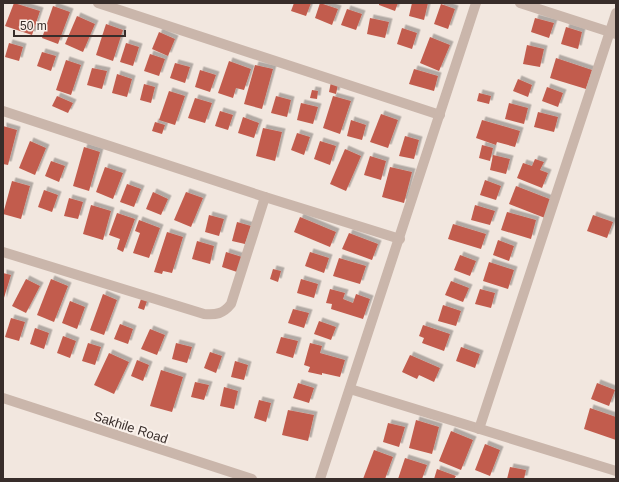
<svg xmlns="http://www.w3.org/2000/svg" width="619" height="482" viewBox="0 0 619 482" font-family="Arial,sans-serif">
	<defs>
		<filter id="shadow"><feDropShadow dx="3.5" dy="-3.5" stdDeviation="0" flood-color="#0004"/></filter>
	</defs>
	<rect width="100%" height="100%" fill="#f2e7df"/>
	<g fill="#c25c4d" filter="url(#shadow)">
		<polygon points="14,3 40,11 32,35 5,26"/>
		<polygon points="294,3 311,3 306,16 291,11"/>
		<polygon points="320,3 338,9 332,25 315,18"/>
		<polygon points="379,3 398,3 395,11 379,5"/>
		<polygon points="412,3 428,3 424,20 409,16"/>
		<polygon points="441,4 455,9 448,29 434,24"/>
		<polygon points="53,6 70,12 58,44 42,38"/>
		<polygon points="347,9 362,14 356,30 341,25"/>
		<polygon points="77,16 95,24 83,52 65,44"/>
		<polygon points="370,18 389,22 385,38 367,34"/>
		<polygon points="535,18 554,23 549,38 531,32"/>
		<polygon points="106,24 123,30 113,61 96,55"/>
		<polygon points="566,27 582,32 578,49 561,44"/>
		<polygon points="402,28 417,33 412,49 397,44"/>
		<polygon points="159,32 175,39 168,56 152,49"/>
		<polygon points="430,37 450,45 439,71 420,63"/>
		<polygon points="9,43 23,47 19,61 5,57"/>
		<polygon points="126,43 139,47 133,66 120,62"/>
		<polygon points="527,45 544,49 540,67 523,64"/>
		<polygon points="42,52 56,56 51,71 37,66"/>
		<polygon points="150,54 165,59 159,76 144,71"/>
		<polygon points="556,58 592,70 586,89 550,78"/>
		<polygon points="66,60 81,65 71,95 56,90"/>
		<polygon points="229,61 251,69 244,90 236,88 233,98 218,93"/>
		<polygon points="175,63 190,67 185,83 170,78"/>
		<polygon points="255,65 273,69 262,109 244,104"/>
		<polygon points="92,68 107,71 102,89 87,85"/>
		<polygon points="414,69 438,76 434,91 409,84"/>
		<polygon points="200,70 216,75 210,92 195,87"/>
		<polygon points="117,74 132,79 127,97 112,93"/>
		<polygon points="518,79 532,85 528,97 513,91"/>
		<polygon points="331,82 338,84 336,94 329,92"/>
		<polygon points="144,84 155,87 151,103 140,100"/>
		<polygon points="547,87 563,93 558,107 542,101"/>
		<polygon points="312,90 318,91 317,99 310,98"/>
		<polygon points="169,91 185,96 175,125 159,120"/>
		<polygon points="479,93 491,96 489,104 477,101"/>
		<polygon points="57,96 73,103 68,113 52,106"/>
		<polygon points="276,96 291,100 287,117 271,113"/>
		<polygon points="333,96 351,101 340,134 323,128"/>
		<polygon points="195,98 212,103 205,123 188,118"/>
		<polygon points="301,103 318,107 313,124 297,120"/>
		<polygon points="509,103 528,108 524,124 505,119"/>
		<polygon points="220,111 233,115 228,130 215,126"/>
		<polygon points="538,112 558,117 554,132 534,127"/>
		<polygon points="381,114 398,120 388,148 370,142"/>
		<polygon points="243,117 259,123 254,138 238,133"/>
		<polygon points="351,120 366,125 362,140 347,136"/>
		<polygon points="482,120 520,131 515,147 497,142 496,145 476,138"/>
		<polygon points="155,122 165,125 162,134 152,131"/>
		<polygon points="3,126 17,130 8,165 3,164"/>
		<polygon points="263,128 282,132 275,161 256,156"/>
		<polygon points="297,133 310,137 304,155 291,150"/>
		<polygon points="405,136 419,140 414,159 399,156"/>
		<polygon points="30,141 46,148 35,175 19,168"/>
		<polygon points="320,141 336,146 330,165 314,159"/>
		<polygon points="482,145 493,148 490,161 479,158"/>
		<polygon points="84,147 100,152 89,191 73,186"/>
		<polygon points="345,149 361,156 346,191 330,184"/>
		<polygon points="493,155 510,159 506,174 490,170"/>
		<polygon points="370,156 386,161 381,180 364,175"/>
		<polygon points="535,159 544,162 540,170 548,173 542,188 517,178 523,163 532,166"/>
		<polygon points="51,161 65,166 59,182 45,176"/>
		<polygon points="105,167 123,173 113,199 96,192"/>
		<polygon points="390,167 412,172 404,203 382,197"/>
		<polygon points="485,180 501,186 496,200 480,195"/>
		<polygon points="12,181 30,186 21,219 3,214"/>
		<polygon points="127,184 141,189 134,207 120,202"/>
		<polygon points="516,186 552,200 545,218 509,204"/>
		<polygon points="44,190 58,195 52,212 38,207"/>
		<polygon points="153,192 168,199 161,215 146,209"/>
		<polygon points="186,192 203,198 191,227 174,220"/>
		<polygon points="69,198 83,202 78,219 64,216"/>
		<polygon points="91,205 111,211 103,240 83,234"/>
		<polygon points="475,205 495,211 490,225 471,220"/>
		<polygon points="507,212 536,220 531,239 501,230"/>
		<polygon points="117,213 135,219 123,252 117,249 120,239 109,235"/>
		<polygon points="209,215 224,219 219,236 205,232"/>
		<polygon points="593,215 613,222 607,238 587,231"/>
		<polygon points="300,217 336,232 330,247 294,232"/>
		<polygon points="139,220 160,228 149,258 133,253 140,233 135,231"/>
		<polygon points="237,222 251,226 245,244 232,241"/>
		<polygon points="453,224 486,234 481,249 448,239"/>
		<polygon points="167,232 183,237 172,273 163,271 162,274 154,272"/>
		<polygon points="349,233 378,244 372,260 342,249"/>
		<polygon points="498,240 514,246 509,261 493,255"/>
		<polygon points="197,241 214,246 210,264 192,259"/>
		<polygon points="226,252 242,257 237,272 222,267"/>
		<polygon points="310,252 329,258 324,273 305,266"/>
		<polygon points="460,255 476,261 470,276 454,270"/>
		<polygon points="339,258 366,266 360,284 333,276"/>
		<polygon points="489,262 514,270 508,289 483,281"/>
		<polygon points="273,269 281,271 278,282 270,279"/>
		<polygon points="3,273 11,275 3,301"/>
		<polygon points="26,279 40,286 26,313 12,306"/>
		<polygon points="51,279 68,286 54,322 37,315"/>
		<polygon points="301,279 318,284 314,298 297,293"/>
		<polygon points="451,281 469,288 463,302 445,295"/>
		<polygon points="330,289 345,293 343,299 353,303 356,294 370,299 363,319 331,309 332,304 326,303"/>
		<polygon points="480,289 495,293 491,308 475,304"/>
		<polygon points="103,294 117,300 104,335 90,330"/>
		<polygon points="141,299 147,301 144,310 138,308"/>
		<polygon points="70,301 85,307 77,329 62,323"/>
		<polygon points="443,305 461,311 456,326 438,321"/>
		<polygon points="293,309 309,313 304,328 288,323"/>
		<polygon points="11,318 25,322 19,341 5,337"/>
		<polygon points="319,321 336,327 331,340 314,334"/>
		<polygon points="120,324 133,329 128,344 114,339"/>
		<polygon points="423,325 450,334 444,351 422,343 424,338 419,336"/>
		<polygon points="35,328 49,333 44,349 30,344"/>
		<polygon points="150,329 165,335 157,355 141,349"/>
		<polygon points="63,336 76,341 70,358 57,353"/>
		<polygon points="281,337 298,341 293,358 276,353"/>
		<polygon points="88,343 101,347 95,365 82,361"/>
		<polygon points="176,343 192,347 187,363 172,359"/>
		<polygon points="310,343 322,346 320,353 345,360 340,377 322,373 322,375 308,372 310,367 304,365"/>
		<polygon points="461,347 480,354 475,368 456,361"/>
		<polygon points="210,352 222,356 216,373 204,368"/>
		<polygon points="109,353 129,362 114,394 94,385"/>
		<polygon points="410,355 440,368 434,382 419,375 417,379 402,372"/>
		<polygon points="137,360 149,365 143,381 131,376"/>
		<polygon points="235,361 248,365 244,380 231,377"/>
		<polygon points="161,370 183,377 172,412 150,406"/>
		<polygon points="195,382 209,385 204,400 191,397"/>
		<polygon points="298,383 314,388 309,403 293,398"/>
		<polygon points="597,383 615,390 609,406 591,399"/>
		<polygon points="224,387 238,391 234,409 220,406"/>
		<polygon points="259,400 271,403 266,422 254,418"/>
		<polygon points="590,408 616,417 616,440 584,429"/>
		<polygon points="288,410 314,415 308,441 282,435"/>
		<polygon points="416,420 439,427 432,454 409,448"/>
		<polygon points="388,423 405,427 399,447 383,442"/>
		<polygon points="451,431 473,440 461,470 439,461"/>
		<polygon points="485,444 500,450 490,476 475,470"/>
		<polygon points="374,450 393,457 385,479 363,479"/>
		<polygon points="405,458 427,465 422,479 398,479"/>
		<polygon points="510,467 526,470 524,479 507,479"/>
		<polygon points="437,469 456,476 454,479 434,479"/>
	</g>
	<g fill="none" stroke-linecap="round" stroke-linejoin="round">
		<g stroke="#cab6ab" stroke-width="10">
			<polyline points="98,3 440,115"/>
			<polyline points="520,3 616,34"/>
			<polyline points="3,111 265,197 400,239"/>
			<path d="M3,252l201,62c12,1 19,0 27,-10l34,-107"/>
			<polyline points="350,389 616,471"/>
			<polyline points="3,398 252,479"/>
			<polyline points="479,429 616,13"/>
			<polyline points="320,479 476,3"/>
		</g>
	</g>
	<g text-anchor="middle" stroke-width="4" stroke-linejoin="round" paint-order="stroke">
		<g font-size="13" fill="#382d2a" stroke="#faf1eb">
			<text transform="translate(131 427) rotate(18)" y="5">Sakhile Road</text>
		</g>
	</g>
	<rect width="619" height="482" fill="none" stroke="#382d2a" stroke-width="8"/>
	<path d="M14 30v6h111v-6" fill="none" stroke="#382d2a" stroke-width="2"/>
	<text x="20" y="30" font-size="12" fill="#382d2a" stroke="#faf1eb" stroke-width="3" paint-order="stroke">50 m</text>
</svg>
